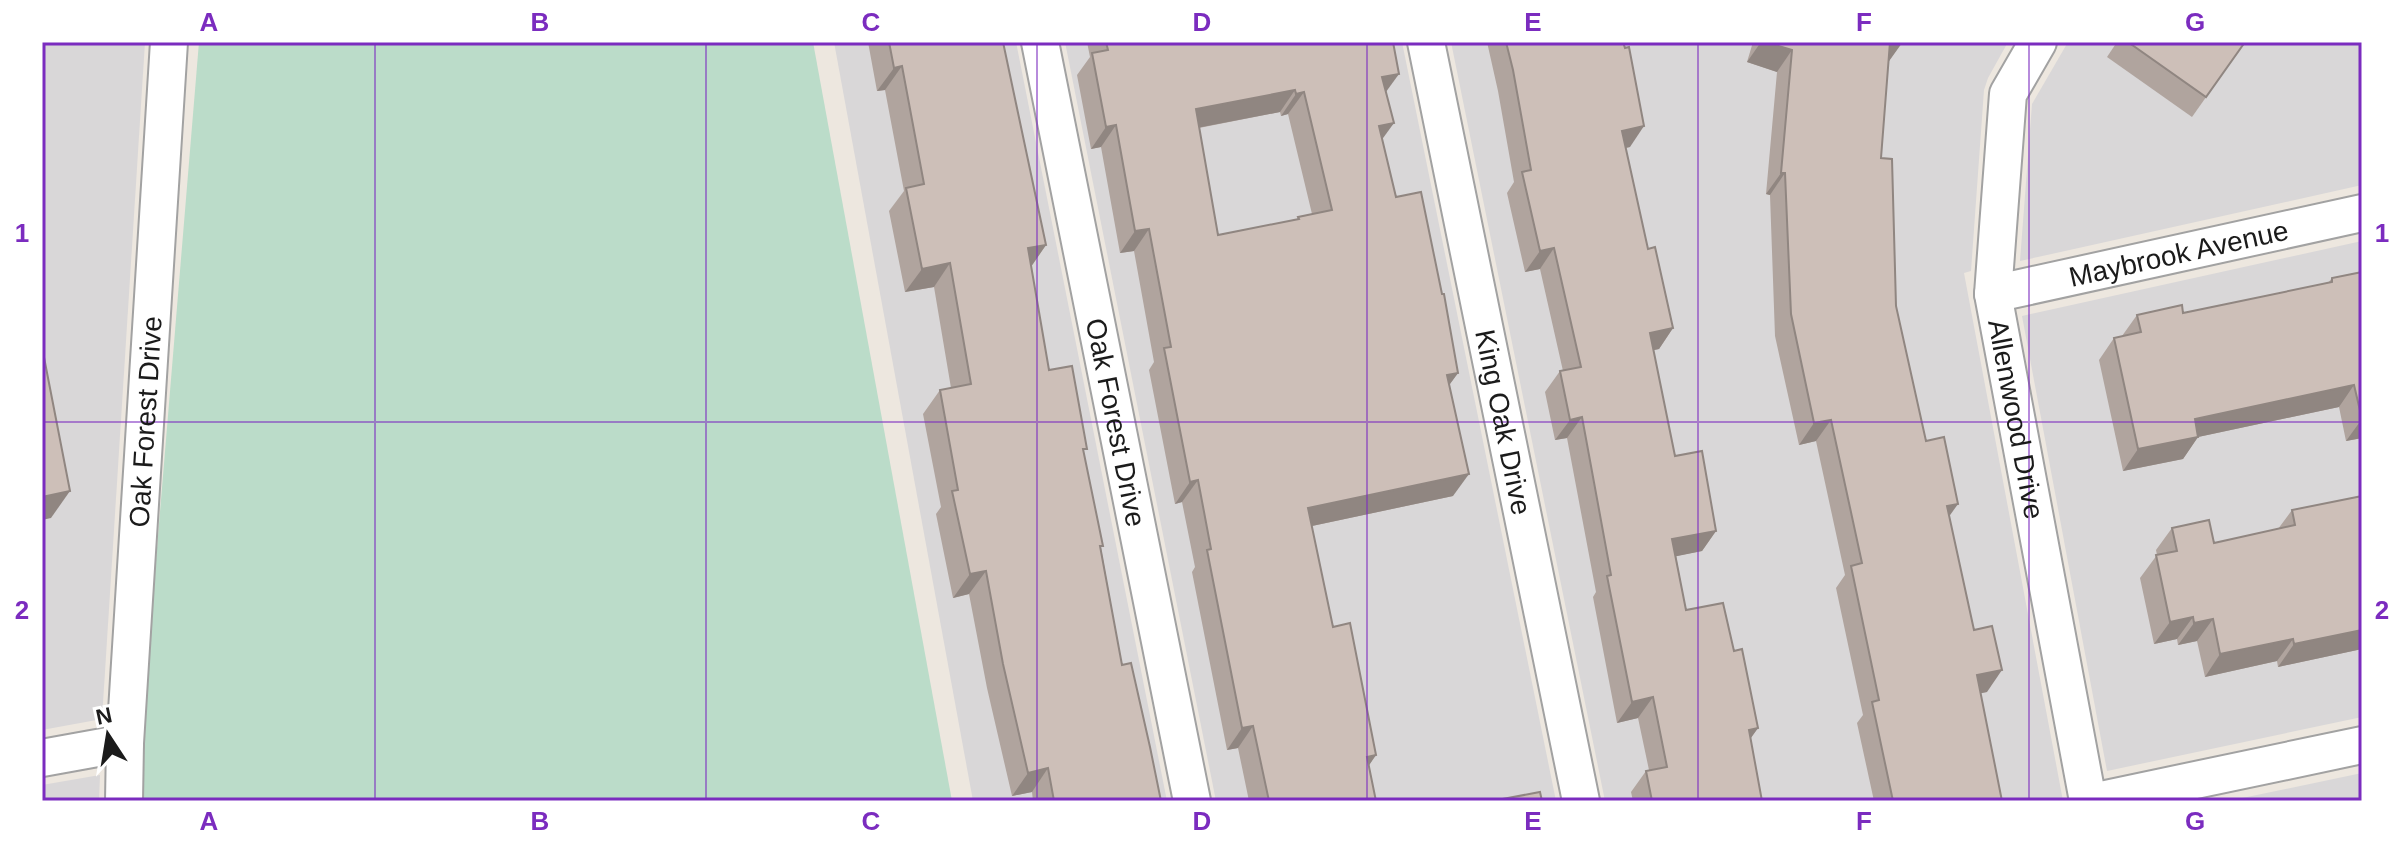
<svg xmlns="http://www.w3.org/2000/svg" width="2404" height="843" viewBox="0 0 2404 843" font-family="Arial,sans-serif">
	<rect width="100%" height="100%" fill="#ede7df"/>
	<g fill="#d9d7d8">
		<polygon points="42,42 145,42 102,719 42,730"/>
		<polygon points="834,42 1016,42 1167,801 973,801"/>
		<polygon points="1065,42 1402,42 1556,801 1216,801"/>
		<polygon points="1451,42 2008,42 1988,78 1984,90 1971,271 1964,273 2063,801 1605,801"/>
		<polygon points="2068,42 2362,42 2362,185 2020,261 2032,104"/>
		<polygon points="2362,241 2362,717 2107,771 2022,316"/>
		<polygon points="2362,773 2362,801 2228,801"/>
		<polygon points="100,775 99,801 42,801 42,785"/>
	</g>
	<polygon fill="#bbdcc9" points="199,42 813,42 952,801 136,801"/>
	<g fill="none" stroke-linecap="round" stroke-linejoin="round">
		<defs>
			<g id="minor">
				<path id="s1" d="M1040,42l152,759"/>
				<path id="s2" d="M1426,42l155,759"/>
				<path id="s3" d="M2038,42l-30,52 -15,200 95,507"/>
				<path id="s4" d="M1993,294l369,-81"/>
				<polyline points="42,758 125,743"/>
				<path id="s5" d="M124,801l1,-58 44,-701"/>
				<polyline points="2096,801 2362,745"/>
			</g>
		</defs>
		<use href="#minor" stroke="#a2a2a2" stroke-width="40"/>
		<use href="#minor" stroke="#fff" stroke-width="36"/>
	</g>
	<g fill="#b0a49e" fill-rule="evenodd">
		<polygon points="868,42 1003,42 1046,245 1031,267 1049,370 1084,453 1122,665 1161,801 1033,801 1032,792 1012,796 987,688 969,594 953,598 936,514 941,507 923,414 940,390 951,388 934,287 905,292 889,211 904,191 885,90 877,91"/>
		<path d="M1087,42h306l-7,51 -4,47 14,57 62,176 -9,12 4,111 -141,30 21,101 43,128 -7,10 7,36h-127l-11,-53 -11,2 -35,-178 3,-5 -13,-65 -7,2 -26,-134 5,-8 -20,-111 -14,2 -19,-106 -10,2 -14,-74 13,-18zM1280,112l1,4 7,-2 24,100 -14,3 -2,3 -78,15 -19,-107z"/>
		<polygon points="1487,42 1623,42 1630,147 1626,148 1648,249 1673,328 1659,349 1653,350 1675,456 1716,531 1702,551 1676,556 1686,610 1734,651 1758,728 1750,739 1762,801 1633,801 1631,792 1646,771 1649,770 1638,718 1617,723 1593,597 1596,592 1567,438 1555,440 1545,392 1560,371 1563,371 1540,269 1525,272 1507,193 1514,182 1498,91"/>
		<polygon points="1753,42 1902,42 1888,62 1881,158 1896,306 1926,441 1949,516 1987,692 1980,693 2002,801 1874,801 1857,723 1863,715 1836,588 1845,575 1816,441 1799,445 1775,336 1770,195 1766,194 1777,72 1747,62"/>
		<polygon points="2117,42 2245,42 2192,117 2107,57"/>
		<polygon points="2362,272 2362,438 2346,441 2339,407 2198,437 2183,459 2123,471 2099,360 2114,338 2122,336 2137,315 2183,313 2328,283 2332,278"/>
		<polygon points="2292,510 2362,649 2278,667 2277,661 2205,677 2197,641 2178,645 2177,639 2154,644 2140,578 2157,555 2156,550 2172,528 2214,543 2278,529"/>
	</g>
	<g fill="#908681">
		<polygon points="1761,42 1766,42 1792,50 1777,72 1747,62"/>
		<polygon points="1888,42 1902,43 1887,64"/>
		<polygon points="902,66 885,90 877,91 894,68"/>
		<polygon points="1399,74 1383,96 1382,77"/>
		<polygon points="1295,90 1280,112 1181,131 1196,109"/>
		<polygon points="1304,92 1288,114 1281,116 1296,94"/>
		<polygon points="1394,123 1378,145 1379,126"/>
		<polygon points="1116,125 1101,147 1091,149 1106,127"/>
		<polygon points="1644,126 1630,147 1608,151 1622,131"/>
		<polygon points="1781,173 1785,173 1770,195 1766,194"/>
		<polygon points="1149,229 1134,251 1120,253 1135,231"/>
		<polygon points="1046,245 1030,268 1028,248"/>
		<polygon points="1554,248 1540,269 1525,272 1540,251"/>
		<polygon points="950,263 934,287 905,292 922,269"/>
		<polygon points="1673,328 1659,349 1636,354 1650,333"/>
		<polygon points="1458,373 1442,395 1447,375"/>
		<polygon points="2354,385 2339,407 2198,437 2183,459 2123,471 2138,449 2195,419"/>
		<polygon points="1582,417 1567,438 1555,440 1570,420"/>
		<polygon points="2362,419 2362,438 2346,441"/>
		<polygon points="1831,420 1816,441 1799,445 1814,423"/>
		<polygon points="1469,474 1453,496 1293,530 1308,508"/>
		<polygon points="1198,480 1182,502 1175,504 1190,482"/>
		<polygon points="70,491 51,518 42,520 42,497"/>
		<polygon points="1958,504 1943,525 1947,506"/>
		<polygon points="1716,531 1702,551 1658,560 1672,539"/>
		<polygon points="986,571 969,594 953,598 970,574"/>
		<polygon points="2193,617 2177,639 2154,644 2170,622"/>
		<polygon points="2213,619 2197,641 2178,645 2194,623"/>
		<polygon points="2362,630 2362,649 2278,667 2294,644"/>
		<polygon points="2293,639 2277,661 2205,677 2220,654"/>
		<polygon points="2002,670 1987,692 1962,697 1977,675"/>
		<polygon points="1653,697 1638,718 1617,723 1632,702"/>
		<polygon points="1253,726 1238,748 1227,750 1242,728"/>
		<polygon points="1758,728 1743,749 1749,730"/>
		<polygon points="1376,755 1361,777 1367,757"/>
		<polygon points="1048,768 1032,792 1012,796 1028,773"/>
	</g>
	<g fill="#cdbfb8" stroke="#908681" stroke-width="2" fill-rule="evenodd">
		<polygon points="889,42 1003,42 1046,245 1028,248 1049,370 1072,366 1087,449 1083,449 1103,546 1100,546 1122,665 1131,663 1150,747 1161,801 1054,801 1048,768 1028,773 1003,664 986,571 970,574 952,491 958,490 940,390 971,384 950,263 922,269 906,188 924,184 902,66 894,68"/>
		<path d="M1106,42h287l6,32 -17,3 12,46 -15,3 17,71 25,-5 21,102h2l14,79 -11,2 22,99 -161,34 25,119 17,-4 26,132 -9,2 9,44h-107l-16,-75 -11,2 -35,-178 4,-1 -13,-69 -8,2 -26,-134 7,-1 -22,-118 -14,2 -19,-106 -10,2 -14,-74 16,-3zM1295,90l1,4 8,-2 28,118 -34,7 1,2 -81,16 -22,-126z"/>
		<polygon points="1506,42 1623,42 1625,48 1629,47 1644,126 1622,131 1648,249 1655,247 1673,328 1650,333 1675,456 1702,451 1716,531 1672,539 1686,610 1723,603 1734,651 1742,649 1758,728 1749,730 1762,801 1652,801 1646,771 1667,767 1653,697 1632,702 1607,576 1611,575 1582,417 1570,420 1560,371 1581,367 1554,248 1540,251 1522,172 1531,170 1513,70"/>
		<polygon points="1766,42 1890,42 1881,158 1892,159 1896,306 1926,441 1944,437 1958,504 1947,506 1974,630 1992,626 2002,670 1977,675 2002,801 1893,801 1872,702 1879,700 1851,566 1862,563 1831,420 1814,423 1791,314 1785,173 1781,173 1792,50"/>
		<polygon points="2128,42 2245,42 2206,97"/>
		<polygon points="2362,272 2362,419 2354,385 2195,419 2198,437 2138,449 2114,338 2141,332 2137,315 2182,305 2183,313 2332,282 2332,278"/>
		<polygon points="42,347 70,491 42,497"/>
		<polygon points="2362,496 2362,630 2294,644 2293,639 2220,654 2213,619 2194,623 2193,617 2170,622 2156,555 2177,551 2172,528 2209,520 2214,543 2295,525 2292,510"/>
		<polygon points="1540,792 1542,801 1492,801"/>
	</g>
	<path fill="none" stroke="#7b2cbf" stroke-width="2" stroke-opacity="0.55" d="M375,42v759M706,42v759M1037,42v759M1367,42v759M1698,42v759M2029,42v759M42,422h2320"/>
	<g text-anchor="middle" stroke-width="6" stroke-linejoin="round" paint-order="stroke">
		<g font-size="28" fill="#1b1b1b" stroke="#fff">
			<text dy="10" stroke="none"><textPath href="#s4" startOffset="190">Maybrook Avenue</textPath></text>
			<text dy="10" stroke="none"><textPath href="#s3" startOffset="388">Allenwood Drive</textPath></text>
			<text dy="10" stroke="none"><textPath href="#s5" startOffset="380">Oak Forest Drive</textPath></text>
			<text dy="10" stroke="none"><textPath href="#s1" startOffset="388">Oak Forest Drive</textPath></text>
			<text dy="10" stroke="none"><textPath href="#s2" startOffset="388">King Oak Drive</textPath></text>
		</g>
	</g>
	<rect width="2404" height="843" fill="none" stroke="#ffffff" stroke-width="88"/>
	<g transform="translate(108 735) rotate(348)" stroke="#ffffff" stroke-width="6" paint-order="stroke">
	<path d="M0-6L14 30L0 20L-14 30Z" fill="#1b1b1b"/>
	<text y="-12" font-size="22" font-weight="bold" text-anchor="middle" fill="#1b1b1b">N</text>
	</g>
	<rect x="44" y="44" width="2316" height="755" fill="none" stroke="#7b2cbf" stroke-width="3"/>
	<g font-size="26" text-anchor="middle" font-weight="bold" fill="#7b2cbf">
		<text x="209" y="31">A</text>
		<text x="540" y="31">B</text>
		<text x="871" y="31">C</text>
		<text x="1202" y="31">D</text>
		<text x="1533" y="31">E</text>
		<text x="1864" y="31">F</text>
		<text x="2195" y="31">G</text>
		<text x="22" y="242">1</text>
		<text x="2382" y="242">1</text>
		<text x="22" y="619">2</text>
		<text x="2382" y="619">2</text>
		<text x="209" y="830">A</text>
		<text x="540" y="830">B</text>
		<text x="871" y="830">C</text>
		<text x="1202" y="830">D</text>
		<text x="1533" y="830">E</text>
		<text x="1864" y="830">F</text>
		<text x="2195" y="830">G</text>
	</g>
</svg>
